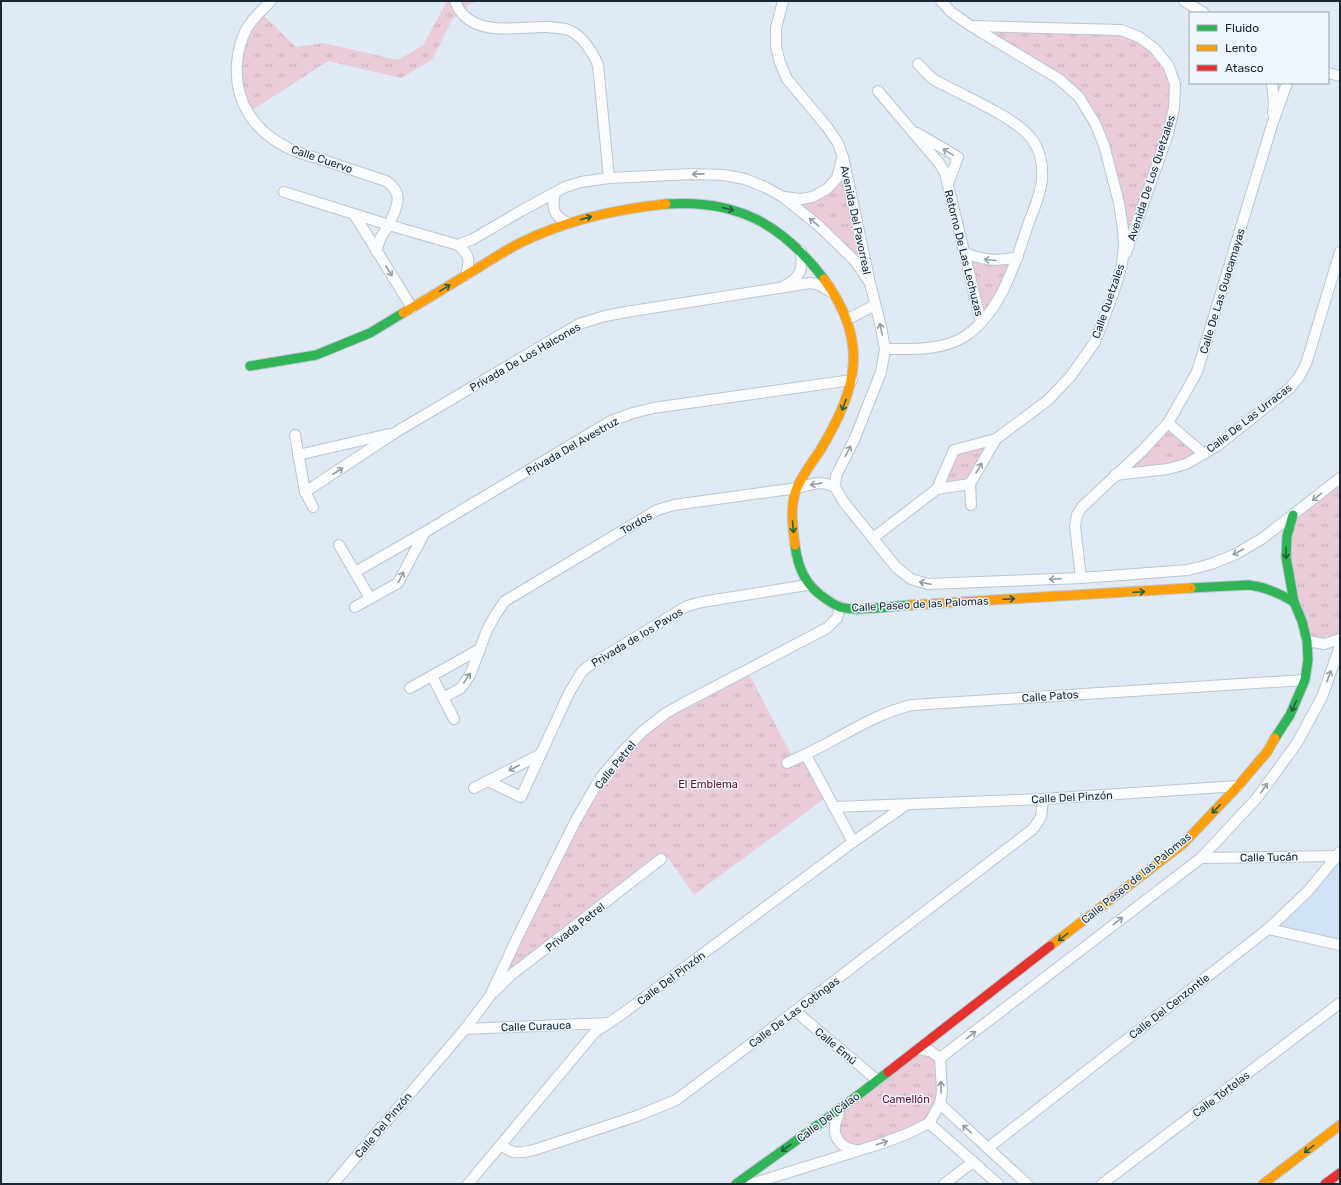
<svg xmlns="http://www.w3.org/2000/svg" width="1341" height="1185" viewBox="0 0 1341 1185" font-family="Rubik,sans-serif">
	<defs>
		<pattern id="grass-tufts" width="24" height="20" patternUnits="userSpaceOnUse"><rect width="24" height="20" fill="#e9ccd8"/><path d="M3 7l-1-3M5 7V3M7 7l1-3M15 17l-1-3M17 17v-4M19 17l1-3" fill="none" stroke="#c7afba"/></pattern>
	</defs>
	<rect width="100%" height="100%" fill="#dfeaf5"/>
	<polygon fill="#cfe3f5" points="1340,852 1340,945 1268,929"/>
	<g fill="url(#grass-tufts)">
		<polygon points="447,1 481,1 470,4 452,20 432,60 401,78 328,61 248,113 238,56 260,12 296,47 323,43 398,60 423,45"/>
		<polygon points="971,26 1101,30 1139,37 1168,65 1174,108 1122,265 1111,169 1079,97"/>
		<polygon points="843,157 870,283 855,261 783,197 801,199 827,189"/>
		<polygon points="964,253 1018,257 981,322"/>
		<polygon points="1168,423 1204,454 1186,464 1115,475"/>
		<polygon points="996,439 970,484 937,489 954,450"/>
		<polygon points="1340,478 1340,639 1307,641 1289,577 1293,515"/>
		<polygon points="747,670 794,760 806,755 828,796 694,895 666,855 661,859 490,996 601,777 643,731"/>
		<polygon points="918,1049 940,1058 942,1091 929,1123 858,1150 837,1136 840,1109"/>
	</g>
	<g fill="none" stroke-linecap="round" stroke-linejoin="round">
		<defs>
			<g id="street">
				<path d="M271,1c-8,8 -18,17 -24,27 -6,11 -9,23 -10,35 -3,39 17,68 51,85 9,5 21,8 32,11 22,7 44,15 66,22 19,13 11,25 3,44l-105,-33"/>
				<path d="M455,1c2,3 3,8 6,11 19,25 60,14 87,15 7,1 15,1 21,3 15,7 23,21 29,35l11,113"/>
				<polyline points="783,1 776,28 776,46 780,63 787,79 827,127 838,143 843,157 869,278"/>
				<polyline points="1184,1 1204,13"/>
				<polyline points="972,26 1121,30 1139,37 1154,48 1168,65 1175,84 1174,108 1168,134 1126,253"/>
				<polyline points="1328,73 1340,76"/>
				<polyline points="1272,83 1274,103 1273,113"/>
				<polyline points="878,91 939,163 945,173 981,322"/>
				<polyline points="917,133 958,157 948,184"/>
				<path d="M555,193c-4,16 -1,23 13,30"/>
				<polyline points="784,197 801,199 812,197 827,189 837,178 842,159"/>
				<polyline points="354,214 412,308"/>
				<path d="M458,245c12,10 12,16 8,30"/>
				<polyline points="376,251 381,237 389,225 458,245 473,239 521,211 565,187 581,182 609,178 692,174 724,175 745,179 765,187 783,197 818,225 855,261 870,283 881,327 885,349 881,372 855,438 836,476 835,487 843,501 896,567 911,579 928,584 1081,578 1188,570 1211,564 1236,554 1263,538 1340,478"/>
				<path d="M964,253c20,7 32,9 54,4"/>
				<path d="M784,286c17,-8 19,-18 17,-35"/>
				<polyline points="848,319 875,305"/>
				<path d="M885,349c27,0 59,2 82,-14 35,-25 49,-74 62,-113 5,-13 12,-29 13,-43 1,-14 -2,-30 -11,-41 -15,-19 -56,-37 -79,-49 -6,-3 -13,-6 -19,-10 -5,-4 -10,-10 -15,-15"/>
				<polyline points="1168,423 1204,454"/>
				<polyline points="295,435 305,492 313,507"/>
				<polyline points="298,455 389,434"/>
				<polyline points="1115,475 1168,469 1186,464 1217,446 1290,388 1299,377 1306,364 1340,252"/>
				<polyline points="970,484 971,505"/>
				<polyline points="937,489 954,450 996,439 1047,401 1070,377 1095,342 1112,297 1122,265 1124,245 1123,229 1119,203 1104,145 1095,123 1079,97 1059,79 971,26 951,12 941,1"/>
				<polyline points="305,492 396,432 579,324 605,316 626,312 810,283 817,284 831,292"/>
				<polyline points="873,538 937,489 970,484 996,439"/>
				<polyline points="339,545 370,598"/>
				<polyline points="355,572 425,532 611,421 633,413 653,408 852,380"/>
				<polyline points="1081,578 1075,526 1077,515 1082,507 1142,451 1168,423 1197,372 1272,125 1287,83"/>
				<polyline points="355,607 398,583 425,532"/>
				<polyline points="1307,641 1324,644 1340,639"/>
				<polyline points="432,676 454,719"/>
				<polyline points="410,688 480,649"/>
				<path d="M443,698l18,-10 9,-13 17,-45 9,-16 9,-13 152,-91 17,-5 123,-17c16,-4 23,-8 38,-1"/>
				<polyline points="806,755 853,842"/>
				<path d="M787,763c13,-6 26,-12 39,-19 28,-15 55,-32 86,-39l393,-25"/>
				<polyline points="488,781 521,797 569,693 581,673 587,667 687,606 702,602 807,585"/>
				<polyline points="474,788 541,754"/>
				<polyline points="834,807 1043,799 1238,786"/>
				<polyline points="1201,858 1337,856"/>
				<polyline points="1268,929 1340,945"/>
				<polyline points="494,992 511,975 661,859"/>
				<polyline points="795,1011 877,1080"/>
				<polyline points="465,1029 608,1023"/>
				<polyline points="918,1049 930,1051 940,1058 942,1091 940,1104 929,1123"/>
				<polyline points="940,1058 1201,858 1257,798 1297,743 1322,697 1340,646"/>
				<polyline points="940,1104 1027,1184"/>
				<path d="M840,1109c-1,5 -4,11 -5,16 -2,14 8,24 21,25"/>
				<polyline points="929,1123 998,1184"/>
				<path d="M501,1145c13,10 17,8 33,5l103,-34 39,-16 119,-89 238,-182 8,-12 2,-18"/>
				<polyline points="988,1148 1268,929 1308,891 1340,852"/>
				<polyline points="333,1184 465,1029 490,996 518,936 576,820 601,777 625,749 643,731 666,713 682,704 827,628 837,618 840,607"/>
				<polyline points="468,1184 595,1032 622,1014 853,842 906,805"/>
				<polyline points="751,1184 883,1143 909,1133 929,1123"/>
				<polyline points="944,1184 973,1162"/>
				<polyline points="1102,1184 1340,1003"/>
			</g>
			<g id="fast">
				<path d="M666,204c71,-5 116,20 158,75"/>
				<polyline points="250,366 316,355 370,333 403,313"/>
				<path d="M795,545c3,24 11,41 31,54 4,3 9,6 14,8 17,5 52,-1 71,-2"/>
				<path d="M1191,588l58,-3c17,2 30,8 45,17"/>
				<polyline points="1275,738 1290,715 1305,680 1308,660 1307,641 1302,621 1294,602 1286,557 1287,536 1293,515"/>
				<polyline points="736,1184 840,1109 888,1072"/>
			</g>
			<g id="slow">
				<path d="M403,313c26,-15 52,-31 78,-47 13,-8 25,-16 39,-23 44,-22 97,-34 146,-39"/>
				<path d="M795,545c-2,-17 -5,-35 0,-52 5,-16 17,-30 26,-44 37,-62 48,-108 3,-170"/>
				<polyline points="911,605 1191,588"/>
				<polyline points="1050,946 1183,844 1238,786 1267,752 1275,738"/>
				<polyline points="1263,1184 1340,1125"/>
			</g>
			<g id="jam">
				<polyline points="888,1072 1050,946"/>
				<polyline points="1325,1184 1340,1173"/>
			</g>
		</defs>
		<use href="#street" stroke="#bac6d1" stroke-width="12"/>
		<use href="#fast" stroke="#bac6d1" stroke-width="11"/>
		<use href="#slow" stroke="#bac6d1" stroke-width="11"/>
		<use href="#jam" stroke="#bac6d1" stroke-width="11"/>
		<use href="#street" stroke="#fafcfe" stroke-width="10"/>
		<use href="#fast" stroke="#30b455" stroke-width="9"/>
		<use href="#slow" stroke="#ff9f0a" stroke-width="9"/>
		<use href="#jam" stroke="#e5322d" stroke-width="9"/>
	</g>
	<defs><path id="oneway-shaft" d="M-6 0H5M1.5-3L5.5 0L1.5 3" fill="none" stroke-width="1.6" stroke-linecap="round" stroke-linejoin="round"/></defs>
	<g stroke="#959ca3">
		<use href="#oneway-shaft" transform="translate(948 152) rotate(-149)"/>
		<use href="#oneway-shaft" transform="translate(698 174) rotate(179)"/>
		<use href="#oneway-shaft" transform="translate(814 222) rotate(-140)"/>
		<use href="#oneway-shaft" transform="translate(990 260) rotate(-175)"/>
		<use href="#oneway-shaft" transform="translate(389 271) rotate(58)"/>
		<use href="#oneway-shaft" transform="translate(881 329) rotate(-102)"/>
		<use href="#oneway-shaft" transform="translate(848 451) rotate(-62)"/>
		<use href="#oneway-shaft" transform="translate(979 468) rotate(-60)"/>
		<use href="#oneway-shaft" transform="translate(338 471) rotate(-33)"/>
		<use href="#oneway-shaft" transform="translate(816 484) rotate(172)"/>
		<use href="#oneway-shaft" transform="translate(1317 497) rotate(141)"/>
		<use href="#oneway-shaft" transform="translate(1238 552) rotate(152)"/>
		<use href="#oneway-shaft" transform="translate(401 577) rotate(-62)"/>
		<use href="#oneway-shaft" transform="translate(1055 579) rotate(177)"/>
		<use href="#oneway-shaft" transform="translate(925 583) rotate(-168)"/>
		<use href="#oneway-shaft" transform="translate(1329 676) rotate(-70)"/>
		<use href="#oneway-shaft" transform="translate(467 678) rotate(-57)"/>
		<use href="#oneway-shaft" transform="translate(514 768) rotate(153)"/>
		<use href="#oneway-shaft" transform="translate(1264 788) rotate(-54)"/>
		<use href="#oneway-shaft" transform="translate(1118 921) rotate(-38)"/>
		<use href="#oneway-shaft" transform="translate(971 1035) rotate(-38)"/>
		<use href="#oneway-shaft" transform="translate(941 1087) rotate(-91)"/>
		<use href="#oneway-shaft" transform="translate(967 1129) rotate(-138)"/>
		<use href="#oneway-shaft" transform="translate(882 1143) rotate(-18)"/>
	</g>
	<g stroke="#225f41">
		<use href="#oneway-shaft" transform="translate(728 209) rotate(14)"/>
		<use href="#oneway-shaft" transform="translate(586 218) rotate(-16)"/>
		<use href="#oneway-shaft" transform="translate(445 288) rotate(-31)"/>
		<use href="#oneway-shaft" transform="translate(844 405) rotate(111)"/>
		<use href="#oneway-shaft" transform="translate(793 527) rotate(85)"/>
		<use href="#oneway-shaft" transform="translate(1286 553) rotate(90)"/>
		<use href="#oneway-shaft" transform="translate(1139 592) rotate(-3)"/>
		<use href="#oneway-shaft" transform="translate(1009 599) rotate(-3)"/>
		<use href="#oneway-shaft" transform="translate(1294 706) rotate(113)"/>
		<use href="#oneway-shaft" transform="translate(1216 809) rotate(134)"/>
		<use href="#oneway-shaft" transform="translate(1063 937) rotate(142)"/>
		<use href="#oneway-shaft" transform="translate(786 1148) rotate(144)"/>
		<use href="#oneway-shaft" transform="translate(1309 1149) rotate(142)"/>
	</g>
	<g text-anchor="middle" stroke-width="3" stroke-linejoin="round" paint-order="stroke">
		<g font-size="11" fill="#192733" stroke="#eef6fd">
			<text transform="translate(322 159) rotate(19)" y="4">Calle Cuervo</text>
			<text transform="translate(1151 178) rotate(-72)" y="4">Avenida De Los Quetzales</text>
			<text transform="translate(856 220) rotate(78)" y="4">Avenida Del Pavorreal</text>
			<text transform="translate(964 253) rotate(76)" y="4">Retorno De Las Lechuzas</text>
			<text transform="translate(1222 291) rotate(-73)" y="4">Calle De Las Guacamayas</text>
			<text transform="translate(1108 301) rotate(-71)" y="4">Calle Quetzales</text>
			<text transform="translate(525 357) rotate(-30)" y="4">Privada De Los Halcones</text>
			<text transform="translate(1249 418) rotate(-38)" y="4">Calle De Las Urracas</text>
			<text transform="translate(572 446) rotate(-30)" y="4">Privada Del Avestruz</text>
			<text transform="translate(636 523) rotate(-30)" y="4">Tordos</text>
			<text transform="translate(920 604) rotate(-3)" y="4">Calle Paseo de las Palomas</text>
			<text transform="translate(637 637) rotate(-31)" y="4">Privada de los Pavos</text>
			<text transform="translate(1050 696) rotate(-4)" y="4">Calle Patos</text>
			<text transform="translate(615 765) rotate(-51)" y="4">Calle Petrel</text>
			<text transform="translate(1072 797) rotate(-3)" y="4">Calle Del Pinzón</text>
			<text transform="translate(1269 857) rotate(-1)" y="4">Calle Tucán</text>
			<text transform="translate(1136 878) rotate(-39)" y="4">Calle Paseo de las Palomas</text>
			<text transform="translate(575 927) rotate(-38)" y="4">Privada Petrel</text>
			<text transform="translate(671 978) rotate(-37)" y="4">Calle Del Pinzón</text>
			<text transform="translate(1169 1006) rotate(-38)" y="4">Calle Del Cenzontle</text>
			<text transform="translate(794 1012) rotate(-37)" y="4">Calle De Las Cotingas</text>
			<text transform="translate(536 1026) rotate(-2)" y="4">Calle Curauca</text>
			<text transform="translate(836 1046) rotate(40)" y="4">Calle Emú</text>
			<text transform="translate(1221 1094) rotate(-37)" y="4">Calle Tórtolas</text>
			<text transform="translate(828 1117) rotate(-37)" y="4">Calle Del Cálao</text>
			<text transform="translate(383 1125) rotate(-50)" y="4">Calle Del Pinzón</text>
		</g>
		<g font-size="11" fill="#6b1031" stroke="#eef6fd">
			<text x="708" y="788">El Emblema</text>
			<text x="906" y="1103">Camellón</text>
		</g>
	</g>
	<rect width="1341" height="1185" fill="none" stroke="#192733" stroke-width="4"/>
	<rect x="1189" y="12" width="140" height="72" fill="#eef6fd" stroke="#99a3ac"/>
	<rect x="1197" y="25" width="20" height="6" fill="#30b455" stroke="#99a3ac"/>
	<text x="1225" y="32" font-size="12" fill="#192733">Fluido</text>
	<rect x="1197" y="45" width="20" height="6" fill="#ff9f0a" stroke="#99a3ac"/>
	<text x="1225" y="52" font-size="12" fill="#192733">Lento</text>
	<rect x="1197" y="65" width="20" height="6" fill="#e5322d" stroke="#99a3ac"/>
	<text x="1225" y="72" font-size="12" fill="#192733">Atasco</text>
</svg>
